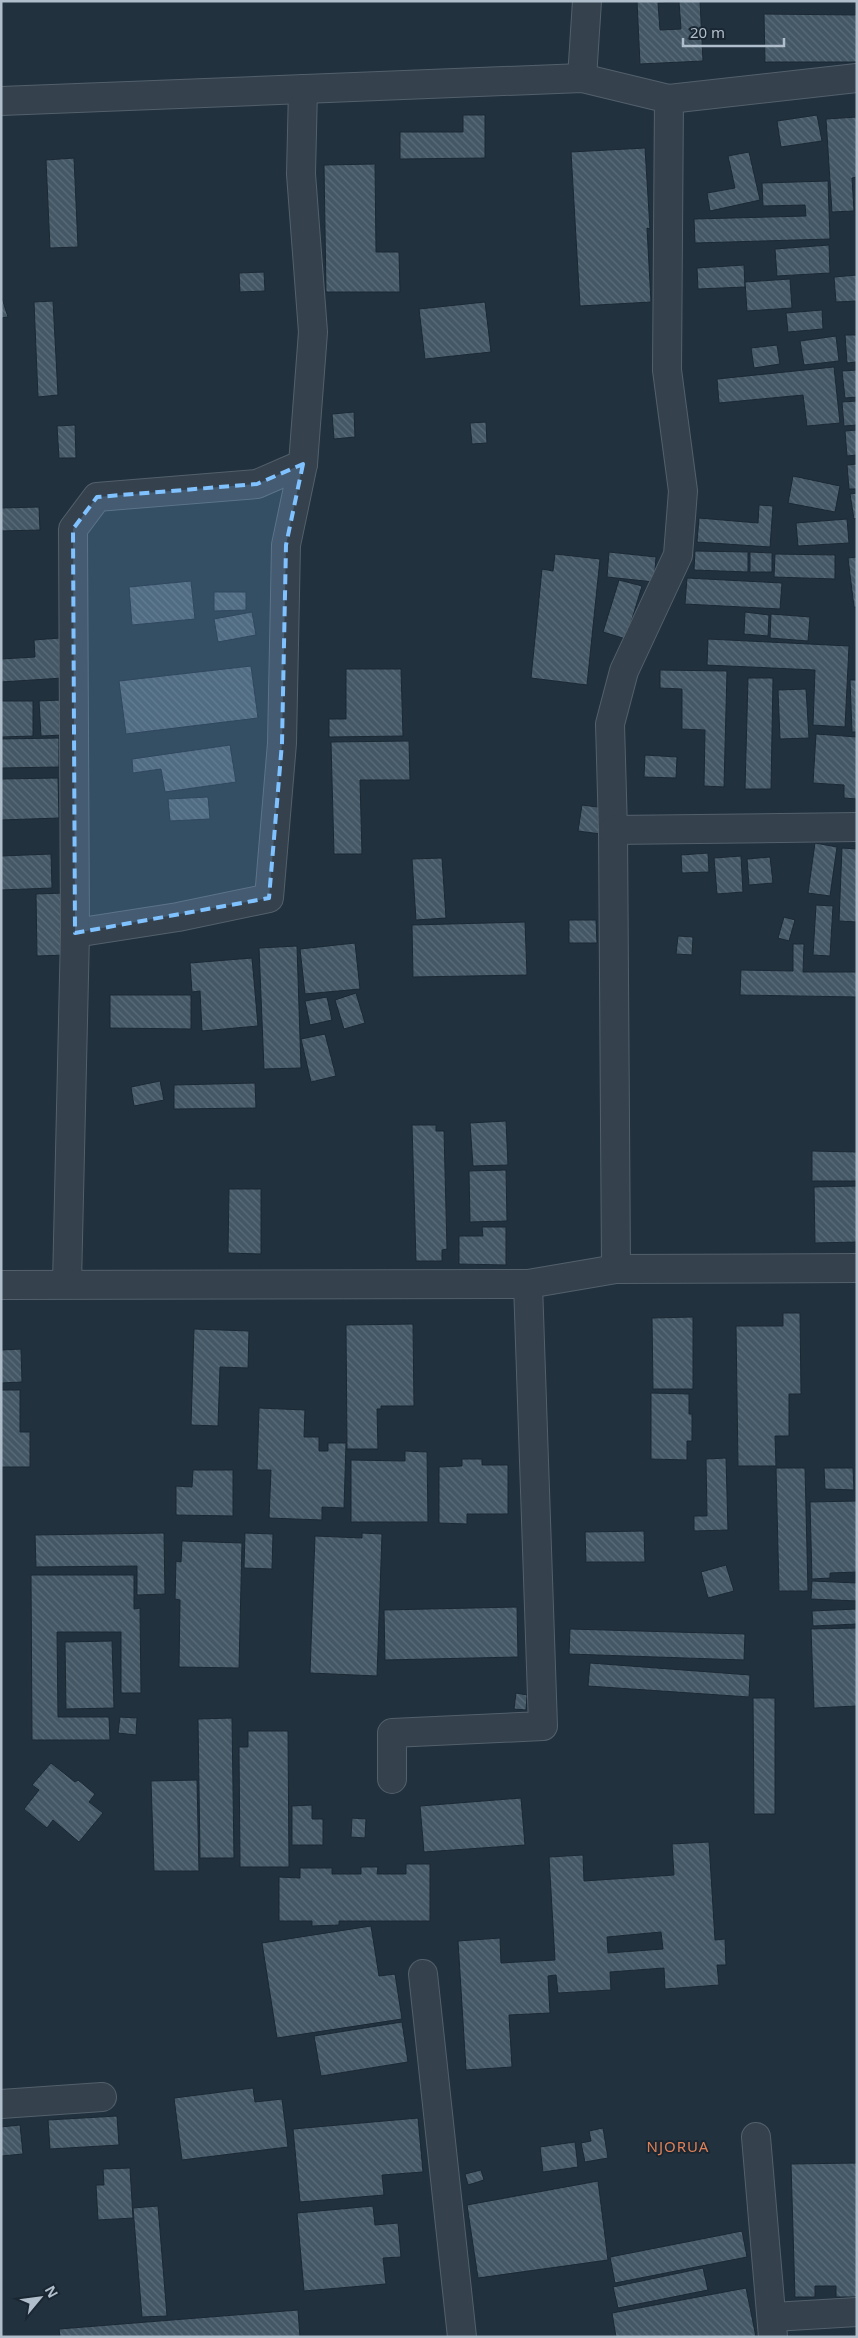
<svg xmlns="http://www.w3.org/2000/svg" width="858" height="2338" viewBox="0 0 858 2338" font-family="'Noto Sans',sans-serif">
	<defs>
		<pattern id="building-back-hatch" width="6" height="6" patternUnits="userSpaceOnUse" patternTransform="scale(1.25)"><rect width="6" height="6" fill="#445765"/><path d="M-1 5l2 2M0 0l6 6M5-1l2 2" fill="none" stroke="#5c6d7a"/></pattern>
	</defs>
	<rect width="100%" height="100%" fill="#21313e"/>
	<g fill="url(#building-back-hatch)" stroke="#1c2935" fill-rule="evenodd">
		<path d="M637,1h63l3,60 -63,3zM679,2l2,27 -21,1 -2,-27z"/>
		<polygon points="764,14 857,15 857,62 765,62"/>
		<polygon points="463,115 485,115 485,158 400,159 400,132 463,132"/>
		<polygon points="817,115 822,141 781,147 777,121"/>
		<polygon points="857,117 857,177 852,178 854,211 832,212 826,119"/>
		<polygon points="645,148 650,229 647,228 651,302 580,306 571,152"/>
		<polygon points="749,152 760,200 710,211 707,193 735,188 728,156"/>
		<polygon points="74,158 78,247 50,248 46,160"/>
		<polygon points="375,164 376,252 399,252 400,292 326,292 324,165"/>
		<polygon points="828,181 830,239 695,243 694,219 806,216 805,205 763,206 762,183"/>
		<polygon points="829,245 830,273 777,276 775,249"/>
		<polygon points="744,265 745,287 698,289 697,268"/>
		<polygon points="264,272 265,291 240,292 239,273"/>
		<polygon points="857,275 857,301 836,302 834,277"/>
		<polygon points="790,279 792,308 747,311 745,282"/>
		<polygon points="1,295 8,317 1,318"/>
		<polygon points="53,301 58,395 38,397 34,302"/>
		<polygon points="485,302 491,352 425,359 419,309"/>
		<polygon points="822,310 823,329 788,332 786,313"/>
		<polygon points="845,335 857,335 857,362 847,363"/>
		<polygon points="836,336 839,361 804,365 800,341"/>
		<polygon points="777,345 780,364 754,368 751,348"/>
		<polygon points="834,367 840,423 807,426 803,395 719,403 717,379"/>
		<polygon points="857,370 857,397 845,398 842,371"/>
		<polygon points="857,401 857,425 844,426 842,402"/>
		<polygon points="354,412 355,437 334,439 332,414"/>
		<polygon points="486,422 487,443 472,444 470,423"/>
		<polygon points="75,425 76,458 59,458 57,426"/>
		<polygon points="857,430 857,455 847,456 845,431"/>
		<polygon points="857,464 857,489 849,489 847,465"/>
		<polygon points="793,476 840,486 835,512 788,503"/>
		<polygon points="857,493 857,518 854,519 850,494"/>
		<polygon points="759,505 773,506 770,547 697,542 699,518 758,523"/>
		<polygon points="39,507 40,530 1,531 1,508"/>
		<polygon points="847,519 849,543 798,546 796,523"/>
		<polygon points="695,551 748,552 748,572 694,570"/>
		<polygon points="609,552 656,557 654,582 607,577"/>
		<polygon points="750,552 772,553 772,572 750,572"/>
		<polygon points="555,554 600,559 587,685 531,678 542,569 553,571"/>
		<polygon points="775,554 835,555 835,579 774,577"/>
		<polygon points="857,557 857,607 854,607 848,558"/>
		<polygon points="687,578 782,583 780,609 685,604"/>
		<polygon points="619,580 642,586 626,639 603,632"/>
		<polygon points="191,581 195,619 132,625 129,587"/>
		<polygon points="214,592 246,592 246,610 214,611"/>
		<polygon points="252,612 256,635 218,642 214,619"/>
		<polygon points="745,612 769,615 768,636 744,634"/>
		<polygon points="771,614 810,617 808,641 770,638"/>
		<polygon points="60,638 63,678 1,682 1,659 35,657 34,640"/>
		<polygon points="708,639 849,646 845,727 813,725 815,670 707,665"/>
		<polygon points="251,666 258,718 126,734 119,681"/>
		<polygon points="346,669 401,669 403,736 329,737 329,719 346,719"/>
		<polygon points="660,670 727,671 724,787 704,786 705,730 682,729 682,689 660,688"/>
		<polygon points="748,678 773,678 771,789 745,789"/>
		<polygon points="850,680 857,680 857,732 852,732"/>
		<polygon points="806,689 809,738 780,739 778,690"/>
		<polygon points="61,700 63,735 41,736 39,701"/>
		<polygon points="1,701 33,701 33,736 1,737"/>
		<polygon points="816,734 857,737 857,799 844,798 844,785 813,783"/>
		<polygon points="59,738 59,767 1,768 1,739"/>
		<polygon points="409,741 410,780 360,780 362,854 334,854 331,742"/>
		<polygon points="230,745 236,782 165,792 161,769 133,773 132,759"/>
		<polygon points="645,755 677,757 676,778 644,777"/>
		<polygon points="58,778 59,818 1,820 1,779"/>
		<polygon points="208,797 210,819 170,821 168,799"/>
		<polygon points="582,805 605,808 601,834 578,831"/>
		<polygon points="815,843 837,847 830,896 808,893"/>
		<polygon points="842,848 857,849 857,922 839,921"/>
		<polygon points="708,853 709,872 682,873 681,855"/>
		<polygon points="51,854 52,888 1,890 1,856"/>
		<polygon points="741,856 743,892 717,894 714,858"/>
		<polygon points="770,857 773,883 749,885 747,859"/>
		<polygon points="442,858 446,918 416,920 412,859"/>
		<polygon points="65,893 66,955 37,956 36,894"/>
		<polygon points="816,905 833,906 830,956 813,955"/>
		<polygon points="784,917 795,920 789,941 778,938"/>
		<polygon points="569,920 596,920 597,943 569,943"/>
		<polygon points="525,922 527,975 413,977 412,925"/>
		<polygon points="678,936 693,937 692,955 676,954"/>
		<polygon points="355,943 360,989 305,994 300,949"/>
		<polygon points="793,944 804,944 803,972 857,972 857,997 740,995 741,970 793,971"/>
		<polygon points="297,946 301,1068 264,1069 259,948"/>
		<polygon points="252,958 258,1026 202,1031 200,991 192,992 190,963"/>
		<polygon points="356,993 365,1023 344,1029 335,1000"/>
		<polygon points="110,995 191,995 191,1029 110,1028"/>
		<polygon points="327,997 332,1020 310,1025 305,1001"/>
		<polygon points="325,1034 336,1076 311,1082 301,1039"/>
		<polygon points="160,1081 164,1100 134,1106 131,1087"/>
		<polygon points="255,1083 256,1108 174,1109 174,1085"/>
		<polygon points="506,1121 508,1165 473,1166 470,1123"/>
		<polygon points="412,1125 436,1125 436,1131 444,1131 447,1249 442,1250 442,1261 416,1261"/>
		<polygon points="812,1151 857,1152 857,1181 812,1181"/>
		<polygon points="506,1170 507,1221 470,1222 469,1171"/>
		<polygon points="857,1186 857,1242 815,1243 814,1187"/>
		<polygon points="229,1189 261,1189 261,1254 228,1253"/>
		<polygon points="482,1227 506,1227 506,1265 459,1264 459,1236 483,1236"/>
		<polygon points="783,1313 800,1313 801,1394 789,1394 789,1436 775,1436 776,1466 738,1466 736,1326 783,1326"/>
		<polygon points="693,1317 693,1389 653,1389 652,1318"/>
		<polygon points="413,1324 414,1406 381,1406 381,1409 377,1409 378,1449 347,1449 346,1325"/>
		<polygon points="194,1329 249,1331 248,1368 220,1367 218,1426 191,1425"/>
		<polygon points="21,1349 22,1382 1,1383 1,1350"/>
		<polygon points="1,1390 20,1390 20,1432 30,1432 30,1467 1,1467"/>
		<polygon points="651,1393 689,1394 689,1414 692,1414 692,1441 687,1441 687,1460 651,1459"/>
		<polygon points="259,1408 305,1410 304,1437 319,1437 319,1451 328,1451 328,1443 346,1443 344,1508 322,1507 322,1520 269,1518 271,1470 257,1470"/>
		<polygon points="405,1451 427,1452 428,1522 351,1522 351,1460 405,1461"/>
		<polygon points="726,1458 728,1530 694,1531 694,1516 707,1516 706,1459"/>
		<polygon points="462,1459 482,1459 482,1465 508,1465 508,1514 467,1514 467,1524 439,1523 439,1467 462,1466"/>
		<polygon points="776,1468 805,1468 808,1591 779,1591"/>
		<polygon points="824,1468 853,1468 854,1490 825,1489"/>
		<polygon points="193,1470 233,1470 233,1516 176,1515 176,1486 192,1487"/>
		<polygon points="857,1501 857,1572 830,1573 830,1578 812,1579 810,1502"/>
		<polygon points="644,1531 645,1562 586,1562 585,1532"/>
		<polygon points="164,1533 165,1594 137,1595 137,1566 36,1567 35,1535"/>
		<polygon points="245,1533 273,1534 272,1569 244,1568"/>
		<polygon points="362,1533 382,1534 377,1676 310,1673 315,1536 362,1538"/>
		<polygon points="182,1541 242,1543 239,1668 179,1667 180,1600 175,1599 176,1561 181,1562"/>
		<polygon points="726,1565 734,1591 708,1598 701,1572"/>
		<polygon points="31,1575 134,1575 134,1609 140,1608 141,1693 121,1693 121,1632 57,1632 58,1717 109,1717 110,1740 32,1740"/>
		<polygon points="812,1581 857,1583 857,1601 811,1599"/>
		<polygon points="517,1607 518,1657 385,1660 384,1610"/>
		<polygon points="857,1609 857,1624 813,1626 812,1611"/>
		<polygon points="857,1628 857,1706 814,1708 811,1629"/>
		<polygon points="570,1629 745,1634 744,1660 569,1654"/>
		<polygon points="112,1641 114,1708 66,1709 65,1642"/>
		<polygon points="590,1663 750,1675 749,1697 588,1686"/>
		<polygon points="516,1693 527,1695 526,1710 514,1709"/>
		<polygon points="753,1698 775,1698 775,1814 754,1814"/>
		<polygon points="120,1717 137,1718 136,1735 118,1733"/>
		<polygon points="232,1718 234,1858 200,1858 198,1719"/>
		<polygon points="248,1731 288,1731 289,1867 240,1867 239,1747 248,1747"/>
		<polygon points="51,1763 75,1782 78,1780 95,1794 89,1802 103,1813 79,1842 53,1820 47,1828 24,1809 39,1790 32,1785"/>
		<polygon points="197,1780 199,1871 154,1871 151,1781"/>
		<polygon points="521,1798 525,1845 424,1852 420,1806"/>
		<polygon points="312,1805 312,1819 323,1819 323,1845 292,1845 292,1806"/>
		<polygon points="352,1818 366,1819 365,1838 351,1837"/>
		<path d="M709,1842l6,98 10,-1 1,26h-9l2,20 -54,4 -1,-21 -54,4 1,18 -53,3 -2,-18 -8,1 2,37 -41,2 3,52 -46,3 -8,-129 42,-3 1,25 54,-3 -6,-103 34,-2 1,26 90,-6 -2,-31zM661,1932l2,17 -55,4 -1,-16z"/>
		<polygon points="406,1864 430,1864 430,1921 339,1921 339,1925 312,1926 312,1921 279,1921 279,1877 300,1878 300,1868 332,1868 332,1874 361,1874 361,1867 378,1867 377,1874 406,1874"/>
		<polygon points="371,1926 379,1976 395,1974 402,2019 277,2038 262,1943"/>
		<polygon points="402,2022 408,2062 321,2076 314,2036"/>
		<polygon points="253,2088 255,2102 282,2099 288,2147 182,2160 174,2098"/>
		<polygon points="117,2116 119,2145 50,2149 48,2120"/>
		<polygon points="418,2118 423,2172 382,2175 384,2195 300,2202 293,2129"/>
		<polygon points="20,2125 23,2154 1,2156 1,2127"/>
		<polygon points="603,2128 608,2158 585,2162 581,2143 591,2141 589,2131"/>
		<polygon points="575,2142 578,2167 543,2172 540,2147"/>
		<polygon points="857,2163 857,2297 836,2297 836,2286 815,2286 815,2297 795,2297 791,2164"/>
		<polygon points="130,2168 133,2218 98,2220 96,2185 104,2185 103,2169"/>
		<polygon points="481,2170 484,2180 468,2185 465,2174"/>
		<polygon points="598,2181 608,2260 478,2278 467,2205"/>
		<polygon points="158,2206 167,2316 142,2317 133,2208"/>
		<polygon points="373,2206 375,2225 398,2223 401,2257 383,2258 386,2284 304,2291 297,2213"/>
		<polygon points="742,2231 747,2257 615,2283 610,2257"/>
		<polygon points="703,2268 708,2290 618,2308 613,2287"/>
		<polygon points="746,2288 756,2337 616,2337 612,2313"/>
		<polygon points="298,2310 300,2337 60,2337 59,2329"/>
	</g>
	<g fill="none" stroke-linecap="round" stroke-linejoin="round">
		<defs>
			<g id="street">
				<polyline points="582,78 587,1"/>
				<polyline points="669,99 857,78"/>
				<polyline points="1,101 582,78 669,99 667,370 683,491 678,555 624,671 610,724 613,830 616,1269"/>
				<polyline points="613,830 857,827"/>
				<polyline points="75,933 178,917 269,898 282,743 286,545 303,464"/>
				<polyline points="67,1284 75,933 73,529 97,497 257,484 303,464 313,332 301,174 303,89"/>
				<polyline points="1,1285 528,1284 616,1269 857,1268"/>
				<polyline points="392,1779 392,1733 543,1726 528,1284"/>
				<polyline points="423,1974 462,2337"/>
				<polyline points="1,2104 102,2097"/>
				<polyline points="756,2137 773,2337"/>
				<polyline points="773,2317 857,2312"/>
			</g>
		</defs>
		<use href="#street" stroke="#53606c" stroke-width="30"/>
		<use href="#street" stroke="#35424e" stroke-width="28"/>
	</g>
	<path fill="#80c1ff" fill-opacity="0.2" stroke="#80c1ff" stroke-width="4" stroke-dasharray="10 6" stroke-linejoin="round" d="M303,464l-17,81 -4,198 -13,155 -194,35 -2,-404 24,-32 160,-13z"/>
	<g text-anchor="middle" stroke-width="4" stroke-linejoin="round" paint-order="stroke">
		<g font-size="15" letter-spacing="1" fill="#df8056" stroke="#1a2733">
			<text x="678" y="2152">NJORUA</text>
		</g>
	</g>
	<rect width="858" height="2338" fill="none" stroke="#b0bdca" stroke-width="5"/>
	<g transform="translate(40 2298) rotate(61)" stroke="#1a2733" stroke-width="4" paint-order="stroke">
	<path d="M0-4L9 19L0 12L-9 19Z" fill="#b0bdca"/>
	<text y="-8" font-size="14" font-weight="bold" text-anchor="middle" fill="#b0bdca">N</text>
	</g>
	<path d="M683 38v8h101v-8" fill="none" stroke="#b0bdca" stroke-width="2.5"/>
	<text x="690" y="38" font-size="15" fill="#b0bdca" stroke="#1a2733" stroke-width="4" paint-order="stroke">20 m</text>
</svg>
